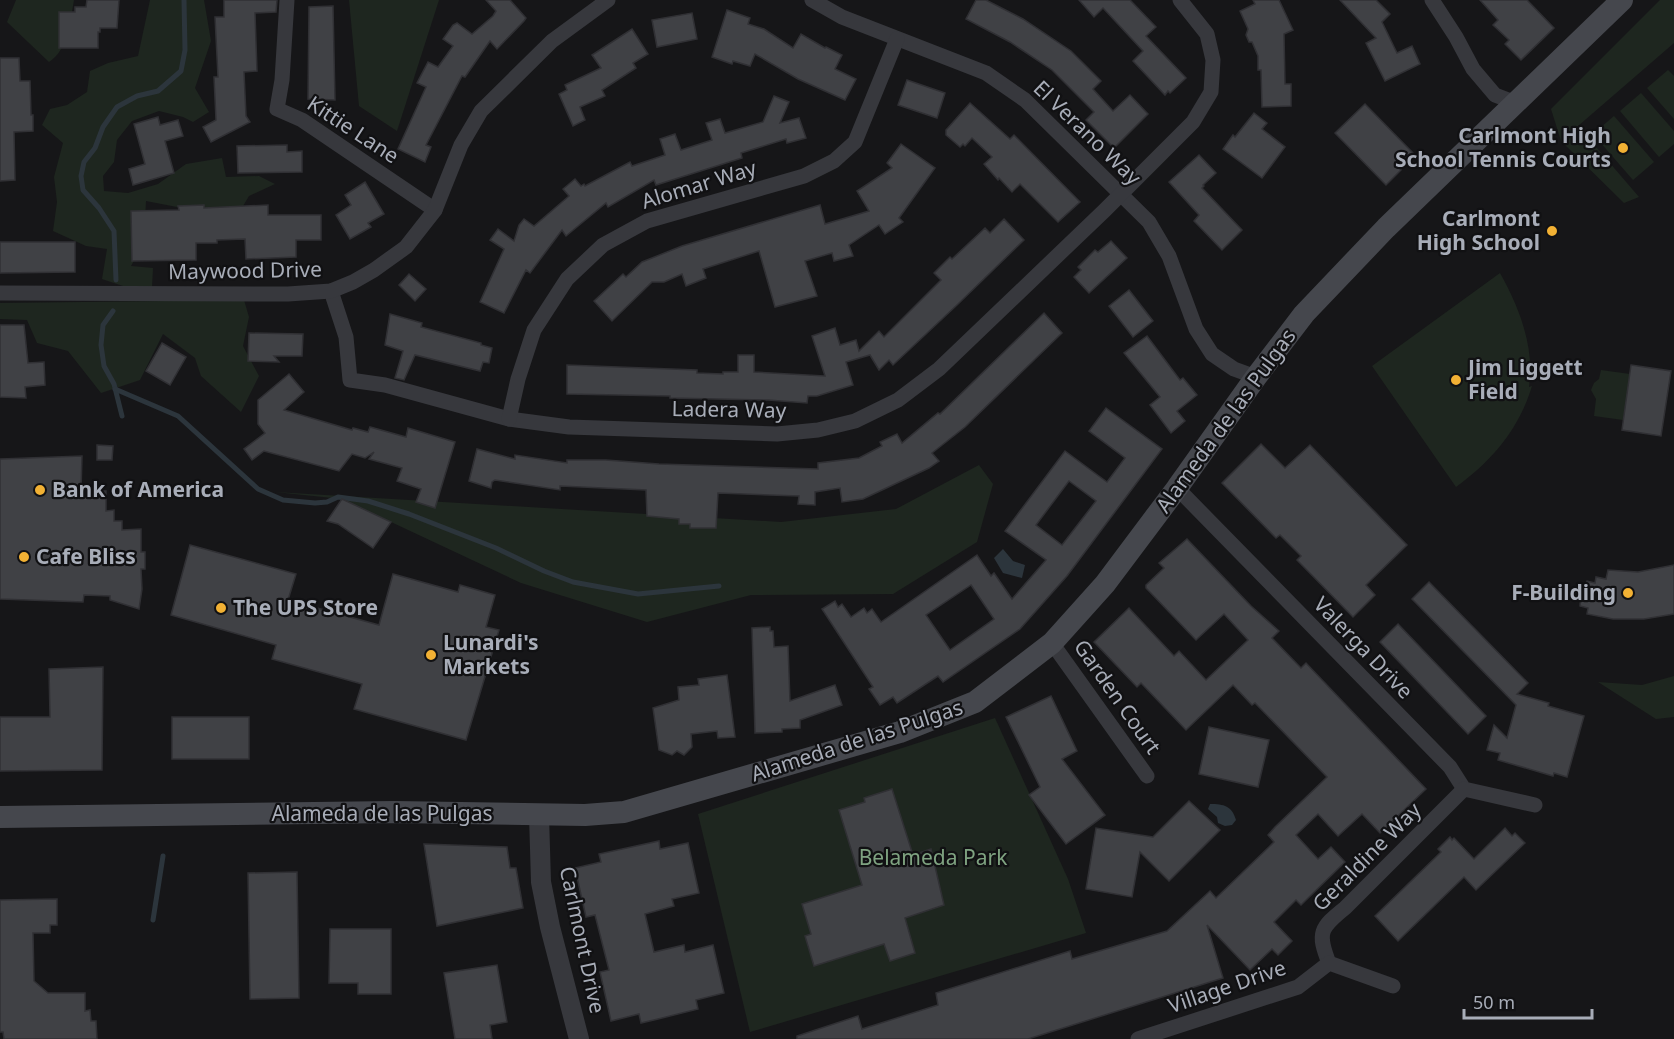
<svg xmlns="http://www.w3.org/2000/svg" width="1674" height="1039" viewBox="0 0 1674 1039" font-family="'Noto Sans',sans-serif">
	<rect width="100%" height="100%" fill="#161618"/>
	<g fill="#1e261f">
		<path d="M16,0h58c-4,22 -6,50 -25,62l-42,-40z"/>
		<polygon points="150,0 204,0 211,41 195,88 209,112 193,122 183,117 159,111 132,121 117,140 114,162 103,176 104,191 128,193 158,184 186,164 222,158 226,177 259,176 275,184 249,196 234,221 213,214 146,201 144,243 131,266 153,268 152,287 129,288 102,279 107,249 86,246 53,231 57,202 54,177 63,143 42,125 50,109 67,105 87,92 90,71 108,63 138,56"/>
		<polygon points="349,0 439,0 397,131 359,106"/>
		<polygon points="1660,0 1674,0 1674,43 1578,126 1639,197 1624,203 1561,141 1551,109"/>
		<polygon points="1668,70 1674,76 1674,119 1647,88"/>
		<polygon points="1641,93 1674,131 1674,144 1659,157 1620,111"/>
		<polygon points="1614,116 1654,162 1633,180 1593,134"/>
		<path d="M1500,273c19,34 35,74 29,114l3,-1c-13,43 -40,75 -76,101l-84,-121z"/>
		<polygon points="244,300 249,317 243,346 259,376 241,412 201,376 195,358 163,334 140,380 101,393 68,351 37,343 27,320 0,319 0,303"/>
		<polygon points="1601,370 1630,374 1623,420 1594,416 1596,399 1591,390 1594,383 1599,379"/>
		<polygon points="979,465 993,484 977,542 893,594 751,595 647,622 521,583 342,499 275,492 781,522 896,509"/>
		<polygon points="1674,676 1674,717 1656,719 1598,682 1642,685"/>
		<polygon points="995,718 1068,879 1086,933 750,1032 698,814"/>
	</g>
	<g fill="#2c353c">
		<polygon points="1003,549 1013,561 1025,565 1022,578 1003,573 994,558"/>
		<path d="M1210,804c14,0 22,2 26,16l-4,5 -7,1 -7,-3 -1,-6 -9,-8z"/>
	</g>
	<g fill="none" stroke-linecap="round" stroke-linejoin="round">
		<g stroke="#2c353c" stroke-width="5">
			<polyline points="116,280 114,231 99,208 83,190 81,176 84,162 95,148 103,127 117,107 137,96 158,91 181,71 185,50 184,0"/>
			<polyline points="113,311 103,325 101,345 104,366 114,384 122,416"/>
			<polyline points="115,389 178,416 258,489 283,500 315,503 327,502 338,497 368,501 409,514 496,548 544,571 573,582 638,594 719,586"/>
			<polyline points="153,920 163,856"/>
		</g>
	</g>
	<g fill="#404145" stroke="#303034" stroke-width="1.5" fill-rule="evenodd">
		<polygon points="87,0 119,0 117,28 100,28 100,32 98,32 98,48 59,48 59,12 75,12 75,7 86,7"/>
		<polygon points="224,0 277,0 276,12 255,13 257,71 244,72 246,116 250,122 211,142 203,127 216,120 214,77 218,77 215,17 224,17"/>
		<polygon points="486,0 510,0 526,18 524,21 497,49 490,41 465,77 462,76 426,145 431,147 425,162 398,149 426,87 417,83 428,62 438,67 453,46 443,39 453,25 457,23 472,34 493,16 496,11"/>
		<polygon points="976,0 986,0 1023,19 1071,51 1101,81 1093,89 1113,111 1130,95 1148,114 1114,148 1086,120 1094,112 1052,70 1010,42 966,19"/>
		<polygon points="1079,0 1130,0 1156,27 1146,36 1186,78 1170,93 1168,91 1165,95 1133,61 1143,51 1103,8 1094,17"/>
		<polygon points="1253,0 1279,0 1293,30 1284,34 1285,84 1291,84 1291,106 1262,107 1261,70 1258,70 1258,56 1252,42 1249,42 1246,35 1248,29 1240,11 1255,4"/>
		<polygon points="1340,0 1376,0 1390,14 1382,22 1397,53 1412,46 1420,64 1385,81 1366,43 1376,38"/>
		<polygon points="1480,0 1527,0 1554,28 1521,60 1505,44 1509,40 1493,25 1498,20"/>
		<polygon points="333,6 335,100 308,99 309,7"/>
		<polygon points="727,10 750,18 748,24 764,29 793,48 801,34 825,48 826,47 842,55 835,69 856,79 845,100 798,79 755,54 750,66 733,61 732,64 712,57"/>
		<polygon points="692,13 697,39 657,47 652,20"/>
		<polygon points="632,29 648,54 633,63 636,68 602,90 605,96 580,107 585,120 573,126 559,94 567,90 565,85 601,68 592,55"/>
		<polygon points="0,58 19,58 20,81 30,81 31,115 33,115 33,131 14,132 15,180 0,181"/>
		<polygon points="907,80 945,93 937,118 898,105"/>
		<polygon points="774,96 789,102 780,123 799,118 806,138 787,143 786,139 741,153 742,158 656,185 654,180 608,207 606,203 566,236 562,230 530,273 526,270 504,313 480,302 504,249 490,240 498,229 514,241 519,225 524,219 534,226 569,196 563,189 575,179 581,186 584,184 585,186 630,162 632,166 665,155 660,139 675,134 681,150 712,140 706,123 720,119 725,133 763,122"/>
		<polygon points="970,103 1010,139 1014,135 1080,202 1058,222 1020,184 1012,192 999,178 998,180 984,164 992,157 972,138 965,146 963,144 960,147 946,135 946,130"/>
		<polygon points="1365,104 1413,153 1399,167 1401,170 1386,185 1335,133"/>
		<polygon points="1254,113 1267,123 1262,129 1285,147 1262,178 1223,149 1233,135 1235,137"/>
		<polygon points="158,117 160,125 178,120 183,136 165,141 174,173 133,185 129,169 145,164 134,124"/>
		<polygon points="901,144 935,168 899,218 903,222 885,234 879,225 849,245 853,256 834,261 832,253 805,261 817,296 775,307 759,251 703,269 706,278 686,286 682,274 664,282 652,282 612,321 594,301 623,274 626,277 642,262 682,246 820,205 825,224 869,211 857,191 892,168 887,163"/>
		<polygon points="287,145 287,152 302,151 302,172 238,173 237,146"/>
		<polygon points="1199,155 1216,173 1203,185 1204,186 1202,188 1242,230 1222,250 1194,221 1199,215 1169,182"/>
		<polygon points="365,182 384,214 368,223 371,227 350,239 336,215 351,205 345,195"/>
		<polygon points="204,205 204,208 268,205 268,215 321,215 321,240 296,240 296,257 246,259 245,239 217,240 217,243 196,243 196,260 132,261 131,211 179,210 178,206"/>
		<polygon points="1004,219 1024,240 957,305 893,365 889,360 879,370 870,355 846,362 853,385 817,396 808,396 807,403 768,400 670,398 670,396 567,394 567,365 697,370 697,373 723,374 723,372 738,372 738,355 754,355 754,372 825,376 812,336 835,328 840,345 856,340 859,351 879,331 884,337 941,280 934,273 950,257 952,259 985,228 990,233"/>
		<polygon points="1111,241 1127,258 1089,293 1074,277 1081,270 1078,267 1095,250 1098,252"/>
		<polygon points="0,242 75,242 75,272 0,273"/>
		<polygon points="409,274 426,289 415,301 399,285"/>
		<polygon points="1129,290 1153,321 1133,337 1109,306"/>
		<polygon points="1044,313 1062,333 965,427 932,453 939,461 929,468 863,499 842,502 840,488 815,492 815,505 798,504 799,496 718,493 716,528 690,528 690,524 679,524 679,519 647,516 646,490 560,486 560,490 495,480 492,482 491,488 469,481 477,449 515,459 515,455 567,463 567,460 606,460 659,464 818,469 818,463 859,458 882,446 880,442 897,434 902,443 938,413 940,414"/>
		<polygon points="390,314 422,323 421,327 481,343 481,345 492,348 489,363 483,362 480,371 415,355 404,380 395,378 403,351 385,345"/>
		<polygon points="0,325 24,325 28,363 44,362 45,385 25,387 26,398 0,397"/>
		<polygon points="249,333 303,334 302,356 274,356 279,362 248,361"/>
		<polygon points="1147,336 1180,380 1183,378 1197,395 1177,411 1185,421 1171,433 1150,405 1160,397 1124,353"/>
		<polygon points="162,343 186,357 170,385 146,371"/>
		<polygon points="1631,365 1671,371 1661,436 1622,430"/>
		<polygon points="289,374 304,392 284,410 352,430 353,428 368,432 370,427 406,437 408,428 455,442 435,508 416,502 421,489 397,481 402,468 369,459 374,452 365,458 352,454 339,471 264,451 252,460 244,449 265,433 258,424 258,400"/>
		<path d="M1106,408l56,41 -95,127 -47,53 -77,53 -5,-6 -41,27 -4,-6 -13,8 -11,-16 4,-2 -51,-78 13,-8 3,6 4,-3 9,13 13,-9 3,5 5,-4 9,13 96,-67 14,21 3,-3 18,26 34,-39 -41,-29 60,-80 42,31 18,-24 -36,-27zM1069,481l27,20 -34,44 -26,-20zM971,585l23,34 -44,31 -24,-35z"/>
		<polygon points="1261,444 1285,468 1310,445 1407,545 1366,585 1375,595 1353,617 1297,560 1301,556 1280,535 1276,538 1222,483"/>
		<polygon points="97,445 113,446 112,460 97,460"/>
		<polygon points="82,456 81,491 106,491 106,511 114,510 114,521 122,521 122,530 141,529 141,552 145,552 145,569 141,569 142,589 139,609 110,600 110,596 84,595 83,602 0,599 0,459"/>
		<polygon points="342,499 391,522 373,548 338,524 327,521"/>
		<polygon points="1187,539 1251,606 1279,631 1272,638 1301,668 1306,663 1426,789 1380,833 1362,814 1338,836 1318,814 1296,835 1318,859 1331,847 1345,862 1301,905 1296,900 1274,922 1292,941 1278,955 1272,949 1250,970 1207,925 1223,978 1028,1039 797,1039 797,1036 858,1016 862,1029 938,1005 936,993 1070,951 1072,959 1167,931 1210,891 1216,898 1274,842 1268,835 1275,827 1327,777 1255,703 1252,705 1233,685 1186,730 1141,683 1137,687 1094,642 1129,608 1174,656 1179,651 1206,680 1248,640 1224,614 1196,640 1146,588 1146,585 1164,568 1159,563"/>
		<polygon points="190,545 296,574 288,600 379,625 393,574 458,592 460,585 495,595 486,627 499,630 466,740 354,709 362,684 272,659 276,645 171,615"/>
		<polygon points="1674,565 1674,614 1644,619 1613,619 1587,614 1588,608 1580,606 1581,592 1587,581 1595,583 1596,577 1606,579 1608,570 1638,572"/>
		<polygon points="1429,582 1528,683 1517,694 1549,703 1548,706 1584,716 1567,777 1554,773 1553,776 1498,760 1500,753 1487,750 1494,725 1507,738 1516,705 1412,599"/>
		<polygon points="1398,624 1486,716 1468,734 1380,642"/>
		<polygon points="770,627 770,631 773,631 774,647 788,646 790,701 835,685 842,705 800,720 800,728 782,729 782,732 755,733 752,628"/>
		<polygon points="103,667 102,770 0,771 0,717 50,717 49,669"/>
		<polygon points="727,675 735,737 718,738 717,731 691,734 692,747 684,755 677,751 672,755 659,750 653,708 679,700 678,687 699,685 698,679"/>
		<polygon points="1051,696 1077,751 1062,759 1105,815 1066,844 1029,795 1040,787 1006,717"/>
		<rect x="172" y="717" width="77" height="42"/>
		<polygon points="1209,727 1269,740 1258,787 1199,774"/>
		<polygon points="892,789 913,855 931,849 944,905 905,918 915,953 890,961 884,944 814,966 805,936 811,934 802,904 862,885 839,810 865,802 864,798"/>
		<polygon points="1189,801 1220,830 1169,881 1140,852 1132,897 1086,889 1096,828 1153,837"/>
		<polygon points="1505,828 1512,836 1515,833 1525,843 1476,890 1464,877 1398,941 1375,916 1441,852 1438,849 1450,837 1452,840 1454,838 1474,859"/>
		<polygon points="659,841 660,849 688,843 699,893 672,899 674,906 645,914 654,952 684,945 685,952 713,945 724,993 696,1000 698,1009 658,1019 641,1023 639,1014 611,1021 600,972 609,970 595,915 586,917 575,868 601,862 599,854"/>
		<polygon points="424,844 507,847 510,868 516,868 523,908 437,926"/>
		<polygon points="297,872 299,998 250,999 248,873"/>
		<polygon points="57,899 57,925 50,925 50,933 33,933 34,981 48,993 85,993 85,1011 90,1010 91,1021 96,1021 97,1039 4,1039 3,1032 0,1032 0,900"/>
		<polygon points="330,929 391,929 391,994 358,994 358,983 329,983"/>
		<polygon points="497,965 507,1022 490,1025 492,1039 455,1039 444,973"/>
	</g>
	<g fill="none" stroke-linecap="round" stroke-linejoin="round">
		<g stroke="#37383d" stroke-width="15">
			<polyline points="287,0 282,80 277,109 302,120 435,210"/>
			<polyline points="812,0 842,17 986,73 1025,100 1149,222 1169,256 1196,329 1212,354 1234,369 1256,377"/>
			<polyline points="1432,0 1456,37 1473,69 1495,95 1516,103"/>
			<polyline points="331,291 346,337 350,380 385,385 509,419 569,427 777,434 818,430 855,421 898,400 939,369 1104,211 1193,122 1211,92 1213,60 1207,34 1180,0"/>
			<polyline points="0,293 288,294 331,291 353,282 374,270 406,247 435,210 461,145 481,111 552,41 608,0"/>
			<polyline points="509,419 518,379 534,330 567,279 603,245 647,221 804,176 834,161 855,142 897,39"/>
			<polyline points="1177,488 1450,767 1464,789 1535,805"/>
			<polyline points="1052,643 1147,776"/>
			<path d="M1329,963c-12,-30 -9,-35 16,-55l119,-119"/>
			<polyline points="1138,1039 1298,987 1329,963 1393,986"/>
		</g>
		<polyline stroke="#37383d" stroke-width="20" points="539,815 541,882 550,927 579,1039"/>
		<polyline stroke="#45474d" stroke-width="22" points="0,817 394,812 585,815 624,812 900,732 975,702 1052,643 1105,584 1177,488 1256,377 1304,314 1386,228 1622,0"/>
	</g>
	<g fill="#f2b134" stroke="#111113" stroke-width="2">
		<circle cx="1623" cy="148" r="6"/>
		<circle cx="1552" cy="231" r="6"/>
		<circle cx="1456" cy="380" r="6"/>
		<circle cx="40" cy="490" r="6"/>
		<circle cx="24" cy="557" r="6"/>
		<circle cx="1628" cy="593" r="6"/>
		<circle cx="221" cy="608" r="6"/>
		<circle cx="431" cy="655" r="6"/>
	</g>
	<g text-anchor="middle" stroke-width="4.5" stroke-linejoin="round" paint-order="stroke">
		<g font-size="21" fill="#a8adb8" stroke="#111113">
			<text transform="translate(353 130) rotate(33)" y="7">Kittie Lane</text>
			<text transform="translate(1087 133) rotate(44)" y="7">El Verano Way</text>
			<text transform="translate(699 185) rotate(-17)" y="7">Alomar Way</text>
			<text transform="translate(245 271) rotate(-1)" y="7">Maywood Drive</text>
			<text transform="translate(729 410) rotate(1)" y="7">Ladera Way</text>
			<text transform="translate(1226 421) rotate(-54)" y="7">Alameda de las Pulgas</text>
			<text transform="translate(1363 648) rotate(46)" y="7">Valerga Drive</text>
			<text transform="translate(1117 697) rotate(55)" y="7">Garden Court</text>
			<text transform="translate(857 741) rotate(-18)" y="7">Alameda de las Pulgas</text>
			<text x="382" y="821">Alameda de las Pulgas</text>
			<text transform="translate(1367 857) rotate(-45)" y="7">Geraldine Way</text>
			<text transform="translate(582 940) rotate(78)" y="7">Carlmont Drive</text>
			<text transform="translate(1227 987) rotate(-19)" y="7">Village Drive</text>
		</g>
		<g font-size="21" font-weight="bold" fill="#a8adb8" stroke="#111113" text-anchor="start">
			<text x="1611" y="143" text-anchor="end">Carlmont High<tspan x="1611" dy="24">School Tennis Courts</tspan></text>
			<text x="1540" y="226" text-anchor="end">Carlmont<tspan x="1540" dy="24">High School</tspan></text>
			<text x="1468" y="375">Jim Liggett<tspan x="1468" dy="24">Field</tspan></text>
			<text x="52" y="497">Bank of America</text>
			<text x="36" y="564">Cafe Bliss</text>
			<text x="1616" y="600" text-anchor="end">F-Building</text>
			<text x="233" y="615">The UPS Store</text>
			<text x="443" y="650">Lunardi's<tspan x="443" dy="24">Markets</tspan></text>
		</g>
		<g font-size="21" fill="#7fa381" stroke="#111113">
			<text x="933" y="865">Belameda Park</text>
		</g>
	</g>
	<path d="M1464 1009v9h128v-9" fill="none" stroke="#a8adb8" stroke-width="3"/>
	<text x="1473" y="1009" font-size="18" fill="#a8adb8" stroke="#111113" stroke-width="4.5" paint-order="stroke">50 m</text>
</svg>
